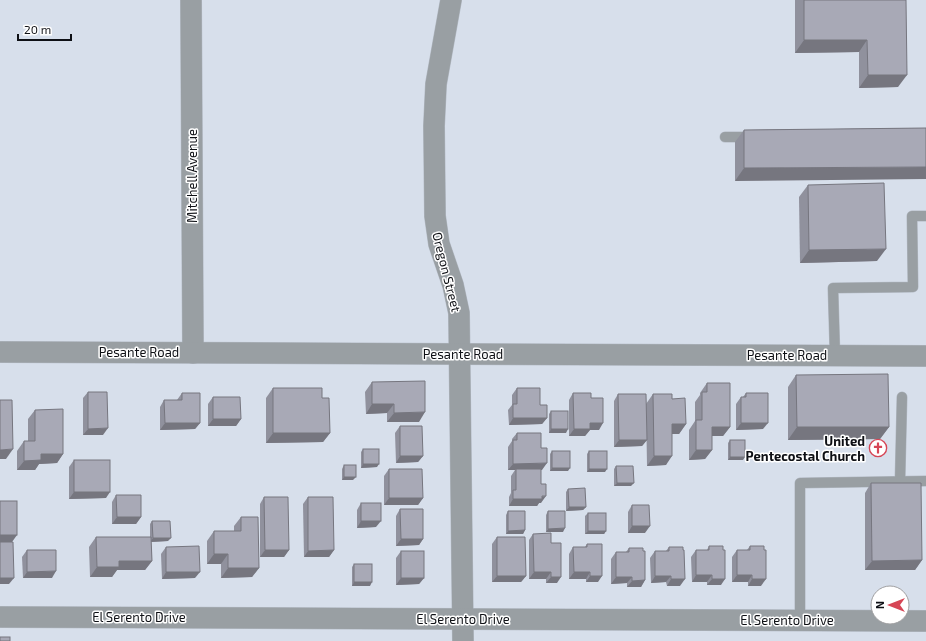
<svg xmlns="http://www.w3.org/2000/svg" width="926" height="641" viewBox="0 0 926 641" font-family="'Exo 2',sans-serif">
	<rect width="100%" height="100%" fill="#d7dfeb"/>
	<g fill="none" stroke-linecap="round" stroke-linejoin="round">
		<defs>
			<g id="lane">
				<polyline points="725,137 752,137"/>
				<polyline points="835,356 833,288 913,287 912,216 926,216"/>
				<polyline points="900,481 902,397"/>
				<polyline points="800,620 800,483 926,481"/>
			</g>
			<g id="street">
				<polyline points="191,0 193,353"/>
				<polyline points="451,0 436,84 434,126 435,216 439,244 453,285 459,313 463,641"/>
				<polyline points="0,352 926,356"/>
				<polyline points="0,617 926,621"/>
			</g>
		</defs>
		<use href="#lane" stroke="#b3bac4" stroke-width="11"/>
		<use href="#street" stroke="#b3bac4" stroke-width="22"/>
		<use href="#lane" stroke="#999fa3" stroke-width="10"/>
		<use href="#street" stroke="#999fa3" stroke-width="21"/>
	</g>
	<g fill="#90919d">
		<polygon points="795,0 906,0 898,87 859,88 859,52 795,53"/>
		<polygon points="926,128 735,181 735,142 744,130"/>
		<polygon points="808,185 877,261 800,263 799,197"/>
		<polygon points="796,375 889,427 880,439 788,440 788,387"/>
		<polygon points="372,382 419,422 387,422 387,413 366,414 365,392"/>
		<polygon points="707,383 730,427 723,436 712,436 712,450 705,459 689,460 689,430 695,421 695,402 700,395 700,393"/>
		<polygon points="273,388 322,398 330,433 323,442 266,443 266,398"/>
		<polygon points="517,388 540,405 547,418 542,424 509,425 508,410 512,405 512,395"/>
		<polygon points="88,392 103,435 83,435 83,398"/>
		<polygon points="182,393 200,423 195,429 160,430 160,407 164,400 177,400"/>
		<polygon points="573,393 591,398 599,430 590,430 585,436 569,436 569,400"/>
		<polygon points="746,393 763,429 736,430 736,404 741,397 743,397"/>
		<polygon points="618,394 647,440 642,446 614,447 614,401"/>
		<polygon points="653,394 672,399 686,424 679,434 672,434 666,465 647,466 646,404"/>
		<polygon points="213,397 241,419 236,426 208,426 208,404"/>
		<polygon points="35,410 63,454 57,463 39,464 35,470 17,470 17,451 24,441 28,441 28,419"/>
		<polygon points="551,411 566,433 549,433 549,414"/>
		<polygon points="400,426 423,456 418,462 396,463 395,433"/>
		<polygon points="517,433 542,470 541,470 541,503 539,503 537,506 509,506 509,497 511,493 511,476 515,470 508,470 508,447 512,441 512,439"/>
		<polygon points="730,440 743,460 728,460 728,443"/>
		<polygon points="363,449 377,467 361,468 361,452"/>
		<polygon points="552,451 568,471 550,471 550,454"/>
		<polygon points="589,451 605,472 587,472 587,454"/>
		<polygon points="74,460 106,498 69,499 69,467"/>
		<polygon points="344,465 353,480 342,480 342,469"/>
		<polygon points="616,466 631,486 614,486 614,469"/>
		<polygon points="389,469 423,498 418,505 384,505 384,476"/>
		<polygon points="871,483 922,560 915,570 865,570 865,493"/>
		<polygon points="568,489 586,507 583,510 566,511 566,492"/>
		<polygon points="116,495 141,517 136,524 112,524 112,502"/>
		<polygon points="264,497 289,550 284,557 260,557 260,504"/>
		<polygon points="308,497 334,550 329,557 304,557 303,504"/>
		<polygon points="361,503 376,527 357,528 357,510"/>
		<polygon points="632,505 645,533 628,533 628,512"/>
		<polygon points="400,509 423,539 419,545 396,546 396,516"/>
		<polygon points="508,511 525,530 523,534 506,534 506,515"/>
		<polygon points="548,511 563,532 546,532 546,515"/>
		<polygon points="588,513 606,531 604,534 585,534 585,516"/>
		<polygon points="241,517 259,568 252,577 221,578 221,564 207,564 207,541 214,531 234,531 234,526"/>
		<polygon points="152,521 168,541 151,542 152,561 145,570 117,570 112,577 90,577 89,547 96,537 150,537 150,524"/>
		<polygon points="533,534 551,543 557,583 546,583 546,579 529,579 529,540"/>
		<polygon points="497,537 526,576 521,582 492,582 492,544"/>
		<polygon points="587,544 598,582 586,582 586,579 569,579 569,554 573,547 585,547"/>
		<polygon points="709,546 721,585 707,585 707,582 692,582 691,557 696,550 707,550"/>
		<polygon points="750,546 761,586 748,586 748,582 732,582 732,557 737,550 747,550"/>
		<polygon points="166,547 195,578 162,579 161,554"/>
		<polygon points="669,547 680,586 667,586 666,582 651,583 650,558 655,551 666,551"/>
		<polygon points="629,548 645,580 641,587 627,587 627,583 611,584 611,559 616,552 626,552"/>
		<polygon points="27,550 52,578 23,578 22,557"/>
		<polygon points="401,551 424,578 419,584 396,585 396,558"/>
		<polygon points="354,564 370,586 352,586 352,567"/>
	</g>
	<g fill="#76767f">
		<polygon points="804,40 867,40 859,52 795,53"/>
		<polygon points="868,75 907,75 898,87 859,88"/>
		<polygon points="926,167 926,179 735,181 744,168"/>
		<polygon points="886,249 877,261 800,263 809,250"/>
		<polygon points="372,404 394,404 387,413 366,414"/>
		<polygon points="425,412 419,422 387,422 394,413"/>
		<polygon points="513,418 547,418 542,424 509,425"/>
		<polygon points="213,419 241,419 236,426 208,426"/>
		<polygon points="165,423 200,423 195,429 160,430"/>
		<polygon points="590,423 603,423 599,430 590,430 585,436 569,436 574,429"/>
		<polygon points="741,423 768,423 763,429 736,430"/>
		<polygon points="672,424 686,424 679,434 665,434"/>
		<polygon points="712,427 730,427 723,436 705,436"/>
		<polygon points="797,427 889,427 880,439 788,440"/>
		<polygon points="108,428 103,435 83,435 88,429"/>
		<polygon points="551,429 568,429 566,433 549,433"/>
		<polygon points="273,433 330,433 323,442 266,443"/>
		<polygon points="619,440 647,440 642,446 614,447"/>
		<polygon points="13,449 6,459 0,459 0,450"/>
		<polygon points="696,450 712,450 705,459 689,460"/>
		<polygon points="41,454 63,454 57,463 39,464 35,470 17,470 24,461"/>
		<polygon points="400,456 423,456 418,462 396,463"/>
		<polygon points="654,456 672,456 666,465 647,466"/>
		<polygon points="730,457 745,457 743,460 728,460"/>
		<polygon points="547,463 542,470 516,470 516,469 515,470 508,470 513,464"/>
		<polygon points="363,464 379,464 377,467 361,468"/>
		<polygon points="552,468 570,468 568,471 550,471"/>
		<polygon points="589,469 607,469 605,472 587,472"/>
		<polygon points="344,477 356,477 353,480 342,480"/>
		<polygon points="617,483 634,483 631,486 614,486"/>
		<polygon points="74,492 110,492 106,498 69,499"/>
		<polygon points="546,496 541,503 539,503 537,506 509,506 513,499"/>
		<polygon points="389,498 423,498 418,505 384,505"/>
		<polygon points="569,507 586,507 583,510 566,511"/>
		<polygon points="117,517 141,517 136,524 112,524"/>
		<polygon points="361,521 381,521 376,527 357,528"/>
		<polygon points="632,526 650,526 645,533 628,533"/>
		<polygon points="565,528 563,532 546,532 548,529"/>
		<polygon points="525,530 523,534 506,534 508,531"/>
		<polygon points="588,531 606,531 604,534 585,534"/>
		<polygon points="0,535 17,535 12,542 0,542"/>
		<polygon points="153,538 171,538 168,541 150,542"/>
		<polygon points="401,539 423,539 419,545 396,546"/>
		<polygon points="265,550 289,550 284,557 260,557"/>
		<polygon points="334,550 329,557 304,557 308,551"/>
		<polygon points="214,554 228,554 221,564 207,564"/>
		<polygon points="922,560 915,570 865,570 872,561"/>
		<polygon points="119,561 152,561 145,570 117,570 112,577 90,577 97,567"/>
		<polygon points="228,568 259,568 252,577 221,578"/>
		<polygon points="56,571 52,578 23,578 27,572"/>
		<polygon points="166,572 200,572 195,578 162,579"/>
		<polygon points="534,572 551,572 546,579 529,579"/>
		<polygon points="574,572 590,572 586,579 569,579"/>
		<polygon points="696,575 712,575 707,582 692,582"/>
		<polygon points="737,575 752,575 748,582 732,582"/>
		<polygon points="497,576 526,576 521,582 492,582"/>
		<polygon points="590,576 602,576 598,582 586,582"/>
		<polygon points="655,576 671,576 666,582 651,583"/>
		<polygon points="551,577 561,577 557,583 546,583"/>
		<polygon points="616,577 632,577 627,583 611,584"/>
		<polygon points="0,578 14,578 9,584 0,584"/>
		<polygon points="401,578 424,578 419,584 396,585"/>
		<polygon points="671,579 685,579 680,586 667,586"/>
		<polygon points="712,579 725,579 721,585 707,585"/>
		<polygon points="752,579 766,579 761,586 748,586"/>
		<polygon points="645,580 641,587 627,587 632,581"/>
		<polygon points="354,582 372,582 370,586 352,586"/>
	</g>
	<g fill="#a8a9b6" stroke="#76767f">
		<polygon points="804,0 906,0 907,75 868,75 867,40 804,40"/>
		<polygon points="926,128 926,167 744,168 744,130"/>
		<polygon points="884,183 886,249 809,250 808,185"/>
		<polygon points="888,374 889,427 797,427 796,375"/>
		<polygon points="425,381 425,412 394,413 394,404 372,404 372,382"/>
		<polygon points="707,383 730,383 730,427 712,427 712,450 696,450 696,420 702,420 702,392 707,392"/>
		<polygon points="273,388 322,388 322,398 329,398 330,433 273,433"/>
		<polygon points="517,388 540,388 540,405 547,405 547,418 513,418 513,404 517,404"/>
		<polygon points="88,392 107,392 108,428 88,429"/>
		<polygon points="182,393 200,393 200,423 165,423 164,400 182,400"/>
		<polygon points="573,393 591,393 591,398 603,398 603,423 590,423 590,429 574,429"/>
		<polygon points="746,393 768,393 768,423 741,423 741,397 746,397"/>
		<polygon points="618,394 646,394 647,440 619,440"/>
		<polygon points="653,394 672,394 672,399 685,398 686,424 672,424 672,456 654,456"/>
		<polygon points="213,397 240,397 241,419 213,419"/>
		<polygon points="0,400 12,400 13,449 0,450"/>
		<polygon points="63,409 63,454 41,454 41,460 24,461 24,441 35,441 35,410"/>
		<rect x="551" y="411" width="17" height="18"/>
		<polygon points="400,426 422,426 423,456 400,456"/>
		<polygon points="517,433 541,433 541,448 547,448 547,463 513,464 513,440 517,440"/>
		<rect x="730" y="440" width="15" height="17"/>
		<rect x="363" y="449" width="16" height="15"/>
		<rect x="552" y="451" width="18" height="17"/>
		<rect x="589" y="451" width="18" height="18"/>
		<rect x="74" y="460" width="36" height="32"/>
		<rect x="344" y="465" width="12" height="12"/>
		<polygon points="616,466 633,466 634,483 617,483"/>
		<polygon points="389,469 422,469 423,498 389,498"/>
		<polygon points="516,469 541,469 541,484 546,484 546,496 542,496 542,499 513,499 513,490 516,490"/>
		<polygon points="871,483 921,483 922,560 872,561"/>
		<polygon points="585,488 586,507 569,507 568,489"/>
		<polygon points="116,495 141,495 141,517 117,517"/>
		<polygon points="264,497 288,497 289,550 265,550"/>
		<polygon points="308,497 333,497 334,550 308,551"/>
		<rect x="0" y="501" width="17" height="34"/>
		<rect x="361" y="503" width="20" height="18"/>
		<polygon points="632,505 649,505 650,526 632,526"/>
		<polygon points="400,509 423,509 423,539 401,539"/>
		<polygon points="508,511 525,511 525,530 508,531"/>
		<polygon points="548,511 565,511 565,528 548,529"/>
		<rect x="588" y="513" width="18" height="18"/>
		<polygon points="241,517 258,517 259,568 228,568 228,554 214,554 214,531 241,531"/>
		<polygon points="152,521 170,521 171,538 153,538"/>
		<polygon points="551,533 551,543 561,543 561,577 551,577 551,572 534,572 533,534"/>
		<polygon points="96,537 151,537 152,561 119,561 119,567 97,567"/>
		<polygon points="497,537 525,537 526,576 497,576"/>
		<polygon points="0,542 13,542 14,578 0,578"/>
		<polygon points="587,544 602,544 602,576 590,576 590,572 574,572 573,547 587,547"/>
		<polygon points="199,546 200,572 166,572 166,547"/>
		<polygon points="709,546 723,546 723,550 725,550 725,579 712,579 712,575 696,575 696,550 709,550"/>
		<polygon points="750,546 764,546 764,550 766,550 766,579 752,579 752,575 737,575 737,550 750,550"/>
		<polygon points="669,547 683,547 683,550 684,550 685,579 671,579 671,576 655,576 655,551 669,551"/>
		<polygon points="629,548 643,548 643,551 645,551 645,580 632,581 632,577 616,577 616,552 629,552"/>
		<polygon points="27,550 56,550 56,571 27,572"/>
		<rect x="401" y="551" width="23" height="27"/>
		<rect x="354" y="564" width="18" height="18"/>
		<rect x="0" y="637" width="10" height="4"/>
	</g>
	<defs>
		<symbol id="church-ring" viewBox="-11 -11 22 22"><circle r="9.5" fill="#fff" stroke="#d64555" stroke-width="1.5"/><path d="M-1.2-6h2.4v3.5h3.3v2.4h-3.3V6h-2.4V-.1h-3.3v-2.4h3.3Z" fill="#d64555"/></symbol>
	</defs>
	<g fill-rule="evenodd">
		<use href="#church-ring" x="868" y="438" width="20" height="20"/>
	</g>
	<g text-anchor="middle" stroke-width="3" stroke-linejoin="round" paint-order="stroke">
		<g font-size="13" fill="#0e1015" stroke="#fff">
			<text transform="translate(192 176) rotate(-90)" y="5">Mitchell Avenue</text>
			<text transform="translate(447 272) rotate(76)" y="5">Oregon Street</text>
			<text x="139" y="357">Pesante Road</text>
			<text x="463" y="359">Pesante Road</text>
			<text x="787" y="360">Pesante Road</text>
			<text x="139" y="622">El Serento Drive</text>
			<text x="463" y="624">El Serento Drive</text>
			<text x="787" y="625">El Serento Drive</text>
		</g>
		<g font-size="13" font-weight="bold" fill="#0e1015" stroke="#fff" text-anchor="end">
			<text x="865" y="446">United<tspan x="865" dy="15">Pentecostal Church</tspan></text>
		</g>
	</g>
	<g transform="translate(890 605) rotate(270)"><circle r="19" fill="#ffffff" stroke="#9f9fa1"/>
	<path d="M0-3L7 15L0 10L-7 15Z" fill="#d64555"/>
	<text y="-6" font-size="11" font-weight="bold" text-anchor="middle" fill="#0e1015">N</text>
	</g>
	<path d="M18 34v6h53v-6" fill="none" stroke="#0e1015" stroke-width="2"/>
	<text x="24" y="34" font-size="12" fill="#0e1015" stroke="#ffffff" stroke-width="3" paint-order="stroke">20 m</text>
</svg>
